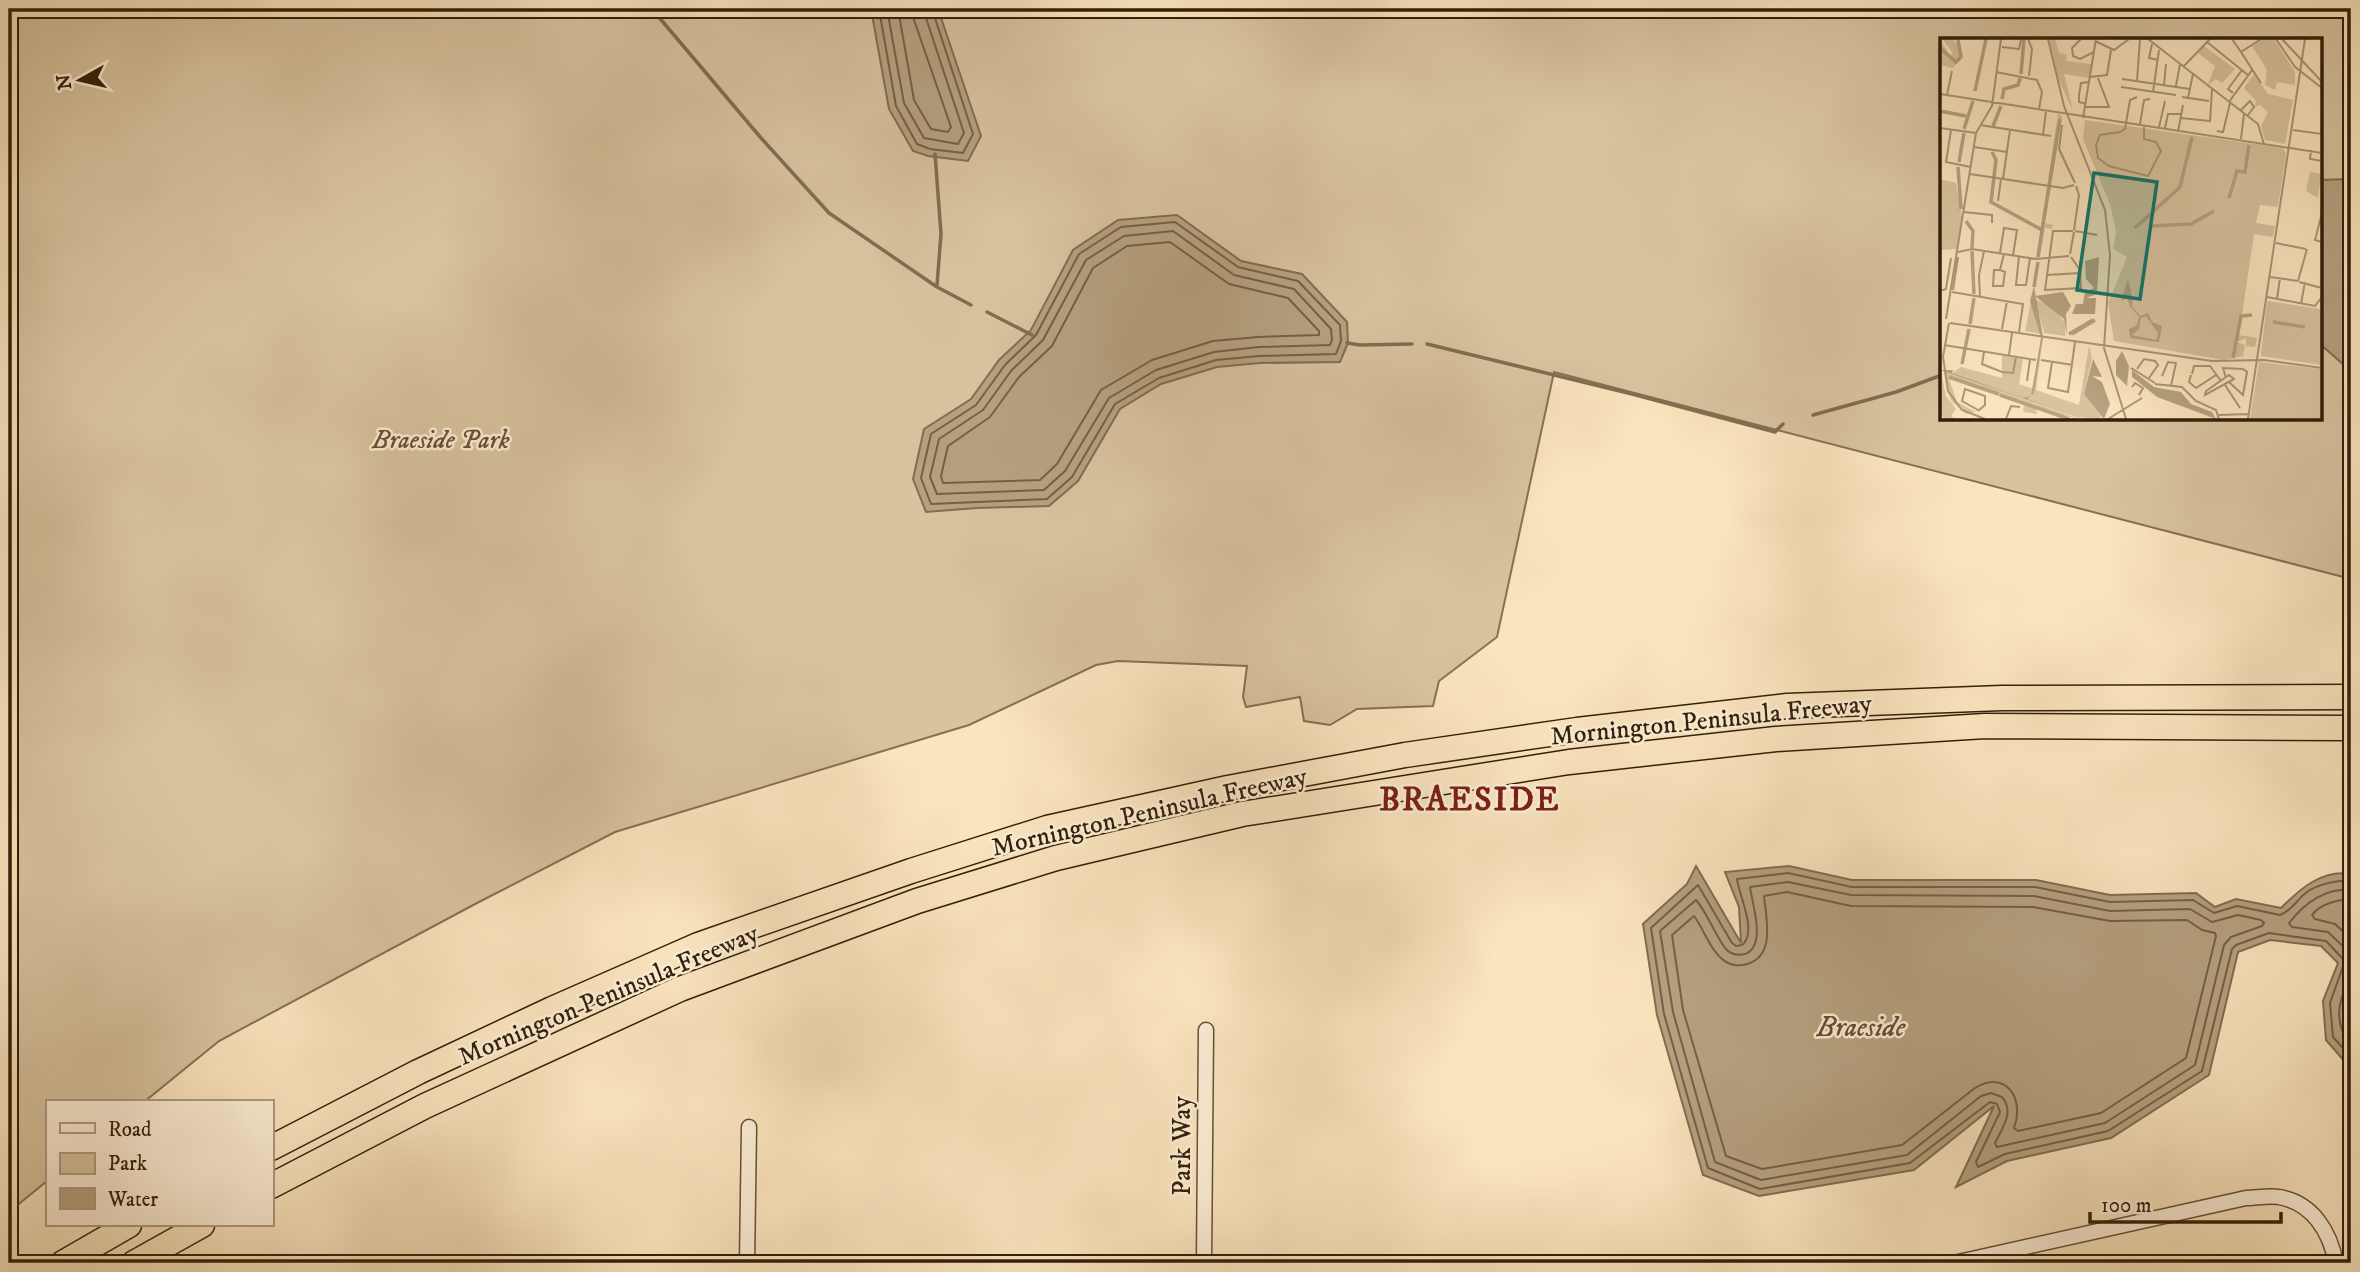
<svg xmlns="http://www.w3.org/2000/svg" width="2360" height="1272" viewBox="0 0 2360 1272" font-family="'IM FELL DW Pica',serif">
	<rect width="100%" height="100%" fill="#fae4be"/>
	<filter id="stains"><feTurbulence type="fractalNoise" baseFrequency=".00286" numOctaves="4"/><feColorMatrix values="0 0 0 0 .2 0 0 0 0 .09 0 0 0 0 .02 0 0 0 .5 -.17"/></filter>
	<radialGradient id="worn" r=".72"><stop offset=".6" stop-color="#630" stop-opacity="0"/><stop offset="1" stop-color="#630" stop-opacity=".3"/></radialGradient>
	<path fill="#d8c39f" stroke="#857154" stroke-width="2" fill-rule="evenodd" d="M9,9h2342v570l-797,-207 -57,265 -58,44 -6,25 -76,3 -27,16 -26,-4 -4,-24 -54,10 -3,-10 4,-31 -129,-5 -22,4 -127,60 -354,107 -138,71 -258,138 -75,61h-97v79l-38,31zM1942,40h378v378h-378z"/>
	<g fill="#b6a180" stroke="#816d50" stroke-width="2">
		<polygon points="871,9 938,9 981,136 968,161 928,156 913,151 889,109"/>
		<polygon points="2351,176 2351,371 2320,344 2320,180 2349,179"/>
		<polygon points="1177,215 1241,261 1302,274 1347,322 1348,343 1340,362 1260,363 1217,367 1161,384 1120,409 1078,481 1049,506 977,508 926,512 913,479 924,429 971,399 999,360 1031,330 1073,250 1118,220"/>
		<path d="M1696,866l45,77 -2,-36 -14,-35 64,-6 63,14h184l74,15 86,-2 19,14 21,-8 45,9c19,-19 41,-39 70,-34v190l-5,-1 -20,-23 -3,-39 15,-38 -17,-17 -51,-6 -32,12 -29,123 -98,63 -104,23 -51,26 38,-81 -80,64 -155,26 -56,-21 -46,-160 -14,-91 44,-40z"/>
	</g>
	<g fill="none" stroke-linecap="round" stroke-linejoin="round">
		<g stroke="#746044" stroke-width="2">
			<polyline points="879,9 896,106 917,144 930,149 963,153 973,134 932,9"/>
			<polyline points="887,9 904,103 924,138 958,144 964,133 923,9"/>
			<polyline points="898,9 914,100 931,129 948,132 951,127 914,20 913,9"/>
			<polygon points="1175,222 1238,267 1298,281 1340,325 1341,341 1336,354 1259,356 1216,360 1159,378 1115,404 1072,477 1047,499 931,504 921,478 931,434 976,405 1005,365 1036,335 1079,254 1121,227"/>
			<polygon points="1173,231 1234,275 1294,289 1331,329 1332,340 1330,345 1259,347 1214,352 1156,370 1109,398 1065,471 1044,490 937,494 930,477 939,439 983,410 1011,371 1043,340 1086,260 1124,236"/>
			<polygon points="1170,242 1229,284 1288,298 1319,331 1319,335 1258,337 1213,341 1152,360 1101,390 1057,464 1040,480 943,483 941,476 948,446 990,417 1019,377 1052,346 1093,268 1127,246"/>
			<path d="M2351,881c-13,-1 -33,3 -44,11 -10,7 -15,19 -27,23l-43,-9 -23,7 -21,-13 -83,2 -75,-15h-183l-64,-14 -51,6c2,17 21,53 5,66l-6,1 -4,-3 -34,-58 -47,43 13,86 44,154 52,21 150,-26 80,-61 7,2 3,8 -24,50 2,5 27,-13 103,-23 94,-60 30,-122 4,-4 33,-12 57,8 19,20 -15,42 3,34 18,20"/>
			<path d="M1788,882l63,13 183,1 76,15 80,-2 22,13 26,-7 23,5 3,3 -2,3 -31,11 -7,8 -29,120 -90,58 -108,24 -2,-4c7,-15 20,-31 7,-46l-11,-4 -10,3 -74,59 -146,25 -46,-18 -42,-150 -13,-81 36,-31c12,14 18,33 29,48 5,6 12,8 20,6 22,-8 7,-51 5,-67z"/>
			<path d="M2351,890c-26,-2 -47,14 -62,33l3,4 36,5 23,22"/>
			<path d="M1787,892l64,14 182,1 77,14 77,-1 15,10 13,3 1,3 -30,122 -85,55 -83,18 -4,-3c11,-29 -8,-59 -39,-40l-73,57 -140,24 -36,-13 -43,-146 -11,-75 22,-19c10,13 15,32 27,42 7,7 17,9 26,6 29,-8 19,-46 17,-68z"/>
			<path d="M2351,900c-13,-1 -31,4 -39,15l3,4 20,5 16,15"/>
			<path d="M2351,973c-11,26 -20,48 0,72"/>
		</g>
		<g stroke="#816d50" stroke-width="3.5">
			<polyline points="652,9 761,138 829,213 937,287 971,305"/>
			<polyline points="935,154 941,234 937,285"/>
			<polyline points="987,312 1032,335"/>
			<polyline points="1347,343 1360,345 1412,344"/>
			<polyline points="1427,344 1632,394 1775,432 1783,424"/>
			<polyline points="1813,415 1896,392 1942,375"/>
		</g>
		<defs>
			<g id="street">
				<polyline points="747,1263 749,1127"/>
				<polyline points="1204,1263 1206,1030"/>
				<path d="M1954,1263l292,-65c10,0 23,-3 33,-1 34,6 51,35 57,66"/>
			</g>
			<g id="highway">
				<polyline points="271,1148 418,1072 552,1009 698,945 911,871 1047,828 1228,788 1405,755 1577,730 1787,706 2002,698 2351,697"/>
				<polyline points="271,1186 425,1106 680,989 917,901 1056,858 1242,814 1569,762 1776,739 1985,726 2351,728"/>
				<polyline points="63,1263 129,1225"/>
				<polyline points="134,1263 202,1225"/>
			</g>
		</defs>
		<use href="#street" stroke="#645036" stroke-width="17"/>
		<use href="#highway" stroke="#321f09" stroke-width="27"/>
		<use href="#street" stroke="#fcedd5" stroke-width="14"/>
		<use href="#highway" stroke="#fae4be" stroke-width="24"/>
	</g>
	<g text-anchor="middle" stroke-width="5" stroke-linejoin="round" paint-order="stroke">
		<g font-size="26" font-style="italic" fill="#645036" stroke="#fcedd5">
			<text x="441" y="448">Braeside Park</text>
		</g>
		<g font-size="26" fill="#321f09" stroke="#fcedd5">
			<text transform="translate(1711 719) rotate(-6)" y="9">Mornington Peninsula Freeway</text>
			<text transform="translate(1149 811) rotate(-13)" y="9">Mornington Peninsula Freeway</text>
			<text transform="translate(608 994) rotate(-23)" y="9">Mornington Peninsula Freeway</text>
			<text transform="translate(1181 1146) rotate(-90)" y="9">Park Way</text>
		</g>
		<g font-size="28" font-style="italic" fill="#604c33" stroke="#fcedd5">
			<text x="1861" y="1036">Braeside</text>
		</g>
		<g font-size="33" font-weight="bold" letter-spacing="2" fill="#7a1f14" stroke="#fcedd5">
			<text x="1470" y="810">BRAESIDE</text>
		</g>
	</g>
	<g transform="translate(1940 38)">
		<rect width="382" height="382" fill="#fae4be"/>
		<path d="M0,1l10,17 3,-3 -11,-14h11l7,9v12l-7,8 -13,-3zM109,1h6l4,14 8,2 -1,6 25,3 -2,14 -25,-4 9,37 -15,-33zM323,1h11l21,33v13l-18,-3 -2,8 -10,-5 2,-15 -15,-24zM264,8l31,23 -13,14 -6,-4 -8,6 7,-19 -17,-13zM314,36l14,20 25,6 -8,44 -20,-4 -4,-14 7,-14 -8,-7 -5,2 1,-6 -12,-13zM118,75l4,4 -17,106 8,2 -1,4 -7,-1 -5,29 -4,1 5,-28 -6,-4 6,1zM145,82l198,28 3,6 -8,53 -18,-2 -4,18 19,3 -2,11 -19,-3 -15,101 18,3 -2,9 -9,-1v-8l-9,4 8,3 -2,11 -19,4 -110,-19 -6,-38 19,-46 -14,-8 3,-16 -5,-26 -28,-68zM370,134l11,2 -3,24 -12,-7zM0,141l16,4 6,34 -5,32 -17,1zM95,261l18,8 12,16v13l-21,-3zM327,263l54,8v56l-60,-9zM91,264l2,2 8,30 -16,-3zM103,298l-7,54 43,15 10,-59 3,12 -8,36 18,17 -2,8 -23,-2 -108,-37 111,39 -44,-10 1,5 -14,-2 1,-7 -75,-26 8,23 19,10 -10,2 -15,-13 -6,-30 6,3 10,-7 41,11v-23l21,4 -4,25 15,5zM319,324l62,7v50h-71zM0,332l6,26 10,13 -5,7 4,3h-11l-4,-6z" fill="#d8c39f"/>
		<path d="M159,219l-2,37 -11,4h10l-1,16h-23l4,-10h7l2,-12 9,-4 -8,-9 -1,-18zM188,241l5,21 -1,6 8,10 8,-3 4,9 10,4 -3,16 12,2 -41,-6 -1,-9 8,-4 2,-8 -9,-11 -3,-8 -6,3zM206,278l12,17 -2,7 -24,-5 7,-6 2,-11zM94,248l9,51 -9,56 -7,6 56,20 -143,-49h13l-1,3 71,25 8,-2 10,-58 -11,-37zM123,254l8,14 -5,8 1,21 -3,-16 -29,-23zM182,313l7,15 -2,20 -11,-11v-14zM153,321l9,18 -10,-1 10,6 8,22 -6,15 -20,-25zM192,332l22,17 27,5 10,12 21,8 4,7 -59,-22 -25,-20z" fill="#b6a180" fill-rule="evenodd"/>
		<path fill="none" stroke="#b6a180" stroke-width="3.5" d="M0,10l16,14 5,-5 -3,-17M81,36l3,-35M35,53l11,-52M62,61l2,-10 14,-4 2,-7M0,73l26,5M53,88l8,-20M24,91l9,-28M52,114l4,8 -5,42 51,28 -4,27M19,124l5,-29M18,129l3,42M289,160l8,-27 8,1 4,-27M26,183l7,10 -1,17M212,188l39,-2 23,-13M195,190l45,-41 12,-50M102,192l18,-111M32,213l2,43M94,249l4,-25M333,284l32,5M30,286l4,-26M129,296l24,-14M132,296l23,-14M293,320l8,-42 11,-1M22,326l7,-35M9,339l50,17M60,357l69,24"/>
		<path fill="none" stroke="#aa9576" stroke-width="2" d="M88,1l4,10 -3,27M108,1l16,67 41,104 5,45 -6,93 22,71M141,1l-9,9 1,8 7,3 14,-7M208,1l110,85 6,20M292,1l9,13 20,-13M336,1l19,28 27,21M342,1l40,43M155,3l19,9 15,-11M267,4l41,33M212,6l-3,14 9,2M62,9l17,2 2,-9M301,14l20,31M243,29l27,-28M56,34l41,8 5,12 -3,17M150,39l17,-2 4,-25M182,41l68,10M197,43l3,-42M224,47l2,-21M236,48l4,-22M181,49l55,8M213,54l6,-42M293,55l-5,-4 14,-19M0,56l350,54M7,57l5,-24M242,59l27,4M248,60l5,-24M289,64l23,-32M146,66l-7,-2v-7l2,-12 8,-1M145,69h24l-11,-29M300,73l10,-10 4,6 -6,8M143,80l13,-79M241,80l29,3M270,84l2,-33M200,86l4,-24 6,-1M40,87l71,11M122,87l-3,24 16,34M219,89l6,-26M0,90l36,5M225,90l3,-14h13M11,92l-5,32 25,5M353,92l29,4M277,93l6,1 7,-29M180,94l-20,3 -4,10 2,13 11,8 39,10 13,-25 -5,-9 -12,-3v-12M180,94l5,-3 5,-29 7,-3M238,94l5,-27M103,97l3,-24M301,101l3,-25M34,109l33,5M350,110l32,5M371,112l-1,9 12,2M30,136l93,14 11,-3M63,141l7,-49M58,163l3,-22M24,174l28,3v8M382,175l-7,27 7,2M134,192l5,-35 -3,-9M135,193l22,4M336,205l30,6M18,214l14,-3 64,10 33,-3M60,215l4,-25 13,2 -4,25M130,216l4,-22M79,218l-3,29h10l4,-27M131,219l9,13 1,18 -36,2 8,-59h20M60,232l5,2 -2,14h-10l1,-16h6l4,-16M106,237l35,-2M330,239l28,4M358,243l9,-32M359,244l23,6M13,252l5,-33M0,253l6,-2 5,-31M12,254l71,12 -4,28M40,259l-1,-22 5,-24M327,259l48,9 7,-9M337,261l3,-21M361,266l4,-22M6,281l30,-186 16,-27 9,-67M9,285l-6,34 5,34 14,19 23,9M10,285l262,38 52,-1 58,8M62,291l5,-28M4,307l92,15M44,314l-2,12 20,8 11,1 3,-16M69,317l3,-22M101,322l32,5M112,324l-4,26 20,4 7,-50M191,330l24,15M197,331l7,-10 11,2 3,4 -9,13M252,336l2,-8h16l11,15M251,337l-2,7 7,6 20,-13M289,337l5,4 -29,16 1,-4zM222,338l6,-14 8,1 -5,23M286,340l-3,-10 20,1M87,343l3,-22M289,344l14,13 4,-23 -4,-3M215,346l27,3 14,14 20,9 3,9M285,347l15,23M192,349l3,-4 8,5 -4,7M38,372l-16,-9 3,-12 20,7v9l-7,6M279,377l30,-1M66,381l5,-13 9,1M168,381l34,-21M308,381l57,-380"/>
		<path fill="#0f766e" fill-opacity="0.15" stroke="#0f766e" stroke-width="3.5" d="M154,135l63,9 -17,117 -63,-9z"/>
		<rect width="382" height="382" fill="none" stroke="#321f09" stroke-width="3.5"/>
	</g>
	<rect width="2360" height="1272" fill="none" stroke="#fae4be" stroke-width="35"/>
	<rect x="10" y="10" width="2339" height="1251" fill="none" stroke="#321f09" stroke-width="3.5"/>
	<rect x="18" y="18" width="2325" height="1237" fill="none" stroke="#321f09" stroke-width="2"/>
	<rect x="46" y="1100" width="228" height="126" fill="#fcedd5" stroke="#ab9b83" stroke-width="2"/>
	<rect x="60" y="1123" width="35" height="10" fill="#fcedd5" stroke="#ab9b83" stroke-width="2"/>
	<text x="108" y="1136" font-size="21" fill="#321f09">Road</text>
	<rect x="60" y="1153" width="35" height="21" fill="#d8c39f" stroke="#ab9b83" stroke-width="2"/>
	<text x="108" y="1170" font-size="21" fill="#321f09">Park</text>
	<rect x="60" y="1188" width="35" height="21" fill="#b6a180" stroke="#ab9b83" stroke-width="2"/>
	<text x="108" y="1206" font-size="21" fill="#321f09">Water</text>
	<g transform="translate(80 80) rotate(262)" stroke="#fcedd5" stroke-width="5" paint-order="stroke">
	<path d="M0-5L12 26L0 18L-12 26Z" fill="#321f09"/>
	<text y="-10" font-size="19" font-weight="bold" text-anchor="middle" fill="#321f09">N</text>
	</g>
	<path d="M2090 1212v10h191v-10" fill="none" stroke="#321f09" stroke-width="3.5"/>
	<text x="2101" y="1212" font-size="21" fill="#321f09" stroke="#fcedd5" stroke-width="5" paint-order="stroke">100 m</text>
	<rect width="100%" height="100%" filter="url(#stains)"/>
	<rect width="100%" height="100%" fill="url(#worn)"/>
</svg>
